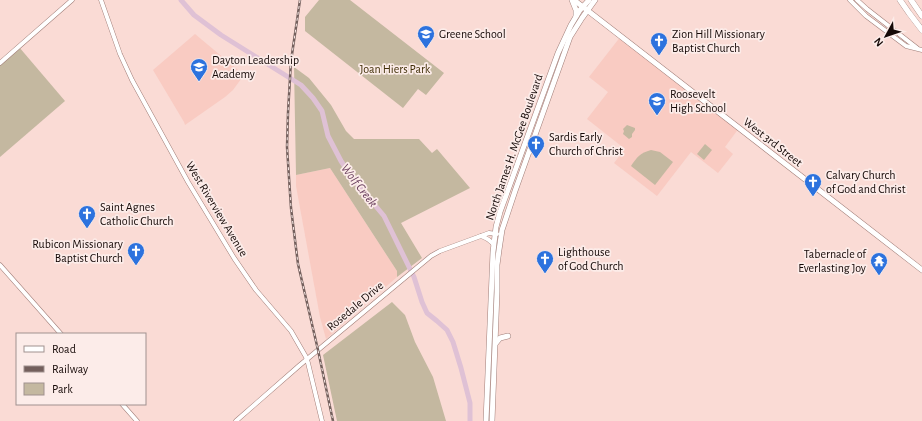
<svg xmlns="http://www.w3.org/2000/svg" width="922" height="421" viewBox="0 0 922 421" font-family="'Alegreya Sans',sans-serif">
	<rect width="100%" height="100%" fill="#fadbd5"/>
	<g fill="#f9cbc2">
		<polygon points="195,34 244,75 233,90 225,97 185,125 184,122 153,70"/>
		<polygon points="621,36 739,128 725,147 733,154 718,173 691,152 657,196 614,163 625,149 587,119 608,92 589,77"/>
		<polygon points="330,168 397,271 397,277 326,339 320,317 296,186 296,175"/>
	</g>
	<g fill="#c4b8a0">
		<polygon points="319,0 350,0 444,73 426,95 418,89 403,108 305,31 305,17"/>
		<polygon points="19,47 65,101 0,157 0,63"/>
		<polygon points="294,67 309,78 331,105 346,131 354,139 419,139 432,153 437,149 470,188 401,223 422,258 397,277 397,271 330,168 296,175"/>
		<polygon points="627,125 635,128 635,130 632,134 632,137 629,139 623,134 624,131 623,129"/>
		<polygon points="705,144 712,150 704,160 697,154"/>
		<path d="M651,150l9,2 13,10 -18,23 -24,-19c6,-9 9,-13 20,-16z"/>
		<polygon points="392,302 405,315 415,342 433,377 446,421 337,421 323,355"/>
	</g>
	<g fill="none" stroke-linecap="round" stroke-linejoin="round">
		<polyline stroke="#dfc1d5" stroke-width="5" points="181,0 194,15 221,35 301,85 313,98 322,111 328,136 341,161 353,179 384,216 414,277 422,302 427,313 437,321 447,330 453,342 461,368 470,403 470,421"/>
		<defs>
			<g id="minor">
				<polyline points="101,0 120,54 132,80 188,182 234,258 256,290 291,331 306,357 308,363 322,421"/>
				<polyline points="850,0 866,16 906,46 922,50"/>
				<polyline points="857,0 867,9 917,48"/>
				<polyline points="0,63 72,0"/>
				<path d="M481,236c6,2 9,4 13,9"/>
				<polyline points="0,265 61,334"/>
				<polyline points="122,404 137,421"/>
				<polyline points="236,421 300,365 431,256 440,251 489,233 497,234"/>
			</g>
			<g id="major">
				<polyline points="572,0 576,10 576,16"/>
				<polyline points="574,0 922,270"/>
				<polyline points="496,343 500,338 508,336"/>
				<polyline points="486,421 493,252 496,227 500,212 558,53 571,25 580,10 589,0"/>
				<polyline points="492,421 497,292 497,265 499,250 502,230 515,191 570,37 582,18 595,0"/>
			</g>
			<g id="highway">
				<polyline points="900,0 909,13 922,30"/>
				<polyline points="911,0 922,16"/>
			</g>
		</defs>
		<use href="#minor" stroke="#a17e78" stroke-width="5"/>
		<use href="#major" stroke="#a17e78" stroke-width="6"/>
		<use href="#highway" stroke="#a17e78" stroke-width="6"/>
		<use href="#minor" stroke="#fff" stroke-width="4"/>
		<use href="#major" stroke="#fff" stroke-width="5"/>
		<use href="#highway" stroke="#fff" stroke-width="5.5"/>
		<defs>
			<polyline id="rail" points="300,0 291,61 288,113 287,147 291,208 298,264 318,350 333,421"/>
		</defs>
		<use href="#rail" stroke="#735f5c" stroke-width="2.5"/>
		<use href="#rail" stroke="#fcece9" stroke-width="1" stroke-dasharray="3" stroke-linecap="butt"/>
	</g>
	<defs>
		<symbol id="school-pin" viewBox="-11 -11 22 30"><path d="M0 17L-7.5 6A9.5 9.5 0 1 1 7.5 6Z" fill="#2c72de" stroke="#fcece9"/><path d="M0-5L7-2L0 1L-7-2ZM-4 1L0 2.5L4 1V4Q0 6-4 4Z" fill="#fff"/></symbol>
		<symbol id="church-pin" viewBox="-11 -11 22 30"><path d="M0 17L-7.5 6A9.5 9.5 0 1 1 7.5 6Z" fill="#2c72de" stroke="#fcece9"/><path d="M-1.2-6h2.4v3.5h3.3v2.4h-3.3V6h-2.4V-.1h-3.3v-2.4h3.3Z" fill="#fff"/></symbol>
		<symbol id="temple-pin" viewBox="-11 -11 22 30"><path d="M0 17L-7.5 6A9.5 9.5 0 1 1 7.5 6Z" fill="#2c72de" stroke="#fcece9"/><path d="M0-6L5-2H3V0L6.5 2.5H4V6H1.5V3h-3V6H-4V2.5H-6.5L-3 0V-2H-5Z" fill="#fff"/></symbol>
	</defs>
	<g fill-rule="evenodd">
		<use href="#school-pin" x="416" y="24" width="20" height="27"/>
		<use href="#church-pin" x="649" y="31" width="20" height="27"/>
		<use href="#school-pin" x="189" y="57" width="20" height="27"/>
		<use href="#school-pin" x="647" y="91" width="20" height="27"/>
		<use href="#church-pin" x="526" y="134" width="20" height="27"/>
		<use href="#church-pin" x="803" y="172" width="20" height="27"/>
		<use href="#church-pin" x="77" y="204" width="20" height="27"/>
		<use href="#church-pin" x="126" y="241" width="20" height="27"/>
		<use href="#church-pin" x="535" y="249" width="20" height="27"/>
		<use href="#temple-pin" x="869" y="251" width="20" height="27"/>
	</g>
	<g text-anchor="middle" stroke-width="3.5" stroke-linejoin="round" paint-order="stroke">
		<g font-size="12" fill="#150907" stroke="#fcece9" text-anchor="start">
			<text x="439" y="38">Greene School</text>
			<text x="672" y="38">Zion Hill Missionary<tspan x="672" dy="14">Baptist Church</tspan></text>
			<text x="212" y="64">Dayton Leadership<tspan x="212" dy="14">Academy</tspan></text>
			<text x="670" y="98">Roosevelt<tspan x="670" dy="14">High School</tspan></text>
			<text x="549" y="141">Sardis Early<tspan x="549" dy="14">Church of Christ</tspan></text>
			<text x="826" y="179">Calvary Church<tspan x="826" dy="14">of God and Christ</tspan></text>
			<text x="100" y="211">Saint Agnes<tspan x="100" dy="14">Catholic Church</tspan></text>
			<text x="123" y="248" text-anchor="end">Rubicon Missionary<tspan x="123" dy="14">Baptist Church</tspan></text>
			<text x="558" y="256">Lighthouse<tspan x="558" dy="14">of God Church</tspan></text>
			<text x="866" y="258" text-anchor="end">Tabernacle of<tspan x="866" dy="14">Everlasting Joy</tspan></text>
		</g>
		<g font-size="12" fill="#402f07" stroke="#fcece9">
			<text x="395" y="73">Joan Hiers Park</text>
		</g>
		<g font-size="12" fill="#150907" stroke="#fcece9">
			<text transform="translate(773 142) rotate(38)" y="4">West 3rd Street</text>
			<text transform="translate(514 147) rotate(-71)" y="4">North James H. McGee Boulevard</text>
			<text transform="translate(217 209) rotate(59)" y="4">West Riverview Avenue</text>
			<text transform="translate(355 306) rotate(-40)" y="4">Rosedale Drive</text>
		</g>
		<g font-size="13" font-style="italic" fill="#6a3f5e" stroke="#fcece9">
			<text transform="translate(360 185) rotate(52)" y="5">Wolf Creek</text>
		</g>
	</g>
	<rect x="16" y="333" width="130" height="72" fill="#fcece9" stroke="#a0918f"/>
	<rect x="24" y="346" width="20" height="6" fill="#ffffff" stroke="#a0918f"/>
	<text x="52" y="353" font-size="12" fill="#150907">Road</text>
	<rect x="24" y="366" width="20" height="6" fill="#735f5c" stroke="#a0918f"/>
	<text x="52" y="373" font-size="12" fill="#150907">Railway</text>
	<rect x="24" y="383" width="20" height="12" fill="#c4b8a0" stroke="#a0918f"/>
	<text x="52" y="393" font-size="12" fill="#150907">Park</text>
	<g transform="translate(886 36) rotate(230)" stroke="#fcece9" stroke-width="3" paint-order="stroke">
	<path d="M0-3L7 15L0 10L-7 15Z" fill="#150907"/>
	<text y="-6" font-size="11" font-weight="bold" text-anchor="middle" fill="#150907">N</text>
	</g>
</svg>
